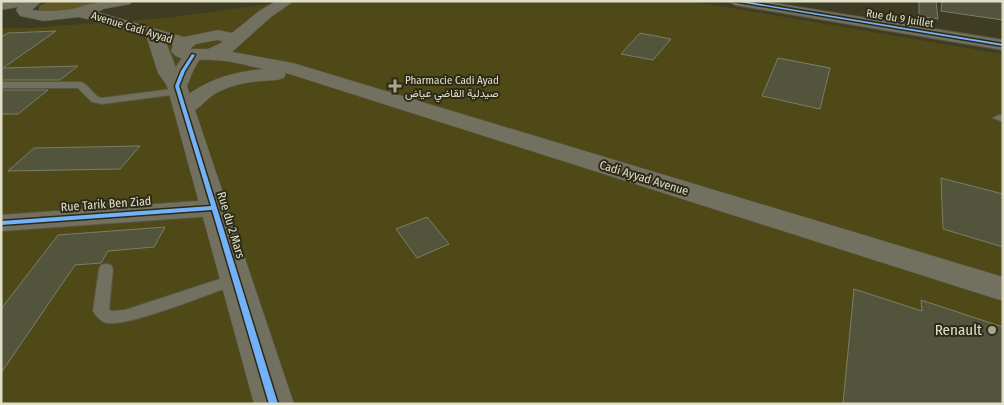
<svg xmlns="http://www.w3.org/2000/svg" width="1004" height="405" viewBox="0 0 1004 405" font-family="'Fira Sans Condensed',Vazirmatn,sans-serif">
	<rect width="100%" height="100%" fill="#3f3c24"/>
	<polygon fill="#4f4917" points="291,1 690,1 1003,54 1003,404 1,404 1,28 30,28 166,18"/>
	<polygon fill="#605926" points="49,1 99,1 77,11 39,11 39,6"/>
	<g fill="#52543c" stroke="#7c7d6a">
		<polygon points="919,1 936,1 938,19 919,16"/>
		<polygon points="942,1 1003,1 1003,20 941,11"/>
		<polygon points="56,31 3,68 78,66 60,80 1,80 1,37 8,33"/>
		<polygon points="640,33 671,39 653,60 621,54"/>
		<polygon points="778,58 830,68 820,109 762,96"/>
		<polygon points="1,90 48,90 18,114 1,114"/>
		<polygon points="140,146 120,169 8,171 34,148"/>
		<polygon points="941,178 1003,194 1003,247 943,229"/>
		<polygon points="427,217 449,244 417,258 396,229"/>
		<polygon points="165,227 154,247 108,251 101,263 75,265 1,373 1,309 58,235"/>
		<polygon points="854,289 922,311 921,300 1003,327 1003,404 843,404"/>
	</g>
	<g fill="none" stroke-linecap="round" stroke-linejoin="round">
		<defs>
			<g id="service">
				<path d="M1,82h80c9,3 12,15 21,16l77,-10 5,3 -5,3 -77,10 -10,-2 -14,-14h-77z"/>
				<polygon points="998,115 1003,116 1003,122 993,118"/>
				<path d="M106,264l5,1 2,4 -4,40 2,2 14,-1 110,-36 5,1 2,4 -2,4c-26,9 -111,44 -133,40 -6,-1 -11,-7 -14,-12l6,-42 2,-4z"/>
			</g>
			<g id="minor">
				<polygon points="729,1 761,1 1003,40 1003,50 735,5"/>
				<polygon points="213,200 222,203 225,208 222,213 213,216 1,231 1,215"/>
			</g>
			<g id="tertiary">
				<polygon points="1,1 37,1 35,4 1,10"/>
				<polygon points="97,1 132,1 130,4 103,9 98,7 95,4"/>
				<polygon points="193,49 199,51 202,55 193,71 187,86 294,404 254,404 167,86 173,71 187,51"/>
			</g>
			<g id="secondary">
				<polygon points="1,1 9,1 7,4 1,5"/>
				<path d="M24,1h18l-10,9c13,2 26,1 40,-1 10,-2 20,-8 30,-5l3,3 -3,3 -5,2 87,25 34,-7 14,3 27,-22 17,-10h18l-23,16 -39,35 61,11 710,214v24l-717,-228 -2,5 -7,2c-22,1 -44,3 -64,15 -12,9 -19,22 -36,18l-3,-5 3,-5c26,-22 53,-31 87,-34 -16,-3 -35,-9 -52,-9 -13,-1 -32,4 -41,-9l2,-6 -7,-3 12,31 9,13 -3,4 -7,2 -7,-2 -12,-17 -12,-38 -67,-18 -35,4 -24,-5 -4,-6 4,-6zM218,40l5,2 -15,7h-18l6,-5z"/>
			</g>
		</defs>
		<use href="#service" stroke="#595743" stroke-width="2"/>
		<use href="#minor" stroke="#595743" stroke-width="2"/>
		<use href="#tertiary" stroke="#595743" stroke-width="1"/>
		<use href="#secondary" stroke="#595743" stroke-width="1"/>
		<use href="#service" fill="#72705f" fill-rule="evenodd"/>
		<use href="#minor" fill="#72705f" fill-rule="evenodd"/>
		<use href="#tertiary" fill="#72705f" fill-rule="evenodd"/>
		<use href="#secondary" fill="#72705f" fill-rule="evenodd"/>
		<defs>
			<g id="cycleway">
				<polygon points="733,1 743,1 1003,44 1003,46"/>
				<polygon points="192,54 195,55 185,71 179,86 278,404 269,404 212,210 1,225 1,221 211,206 175,86 181,71"/>
			</g>
		</defs>
		<use href="#cycleway" stroke="#2d2b18" stroke-width="3"/>
		<use href="#cycleway" fill="#73b2f8" fill-rule="evenodd"/>
	</g>
	<g fill="#a8a68e" stroke="#2d2b18" stroke-width="2">
		<path d="M392.5 78.5h5v5h5v5h-5v5h-5v-5h-5v-5h5z"/>
		<circle cx="992" cy="330" r="5"/>
	</g>
	<g text-anchor="middle" stroke-width="4" stroke-linejoin="round" paint-order="stroke">
		<g font-size="11" fill="#e1dfc7" stroke="#2d2b18">
			<text transform="translate(900 18) rotate(9)" y="4">Rue du 9 Juillet</text>
			<text transform="translate(132 27) rotate(17)" y="4">Avenue Cadi Ayyad</text>
		</g>
		<g font-size="11" fill="#e1dfc7" stroke="#2d2b18" text-anchor="start">
			<text x="405" y="84">Pharmacie Cadi Ayad<tspan x="405" dy="13">صيدلية القاضي عياض</tspan></text>
		</g>
		<g font-size="12" fill="#e1dfc7" stroke="#2d2b18">
			<text transform="translate(644 178) rotate(17)" y="4">Cadi Ayyad Avenue</text>
			<text transform="translate(106 204) rotate(-4)" y="4">Rue Tarik Ben Ziad</text>
			<text transform="translate(231 225) rotate(73)" y="4">Rue du 2 Mars</text>
		</g>
		<g font-size="15" fill="#e1dfc7" stroke="#2d2b18" text-anchor="end">
			<text x="982" y="335">Renault</text>
		</g>
	</g>
	<rect width="1004" height="405" fill="none" stroke="#e1dfc7" stroke-width="5"/>
</svg>
